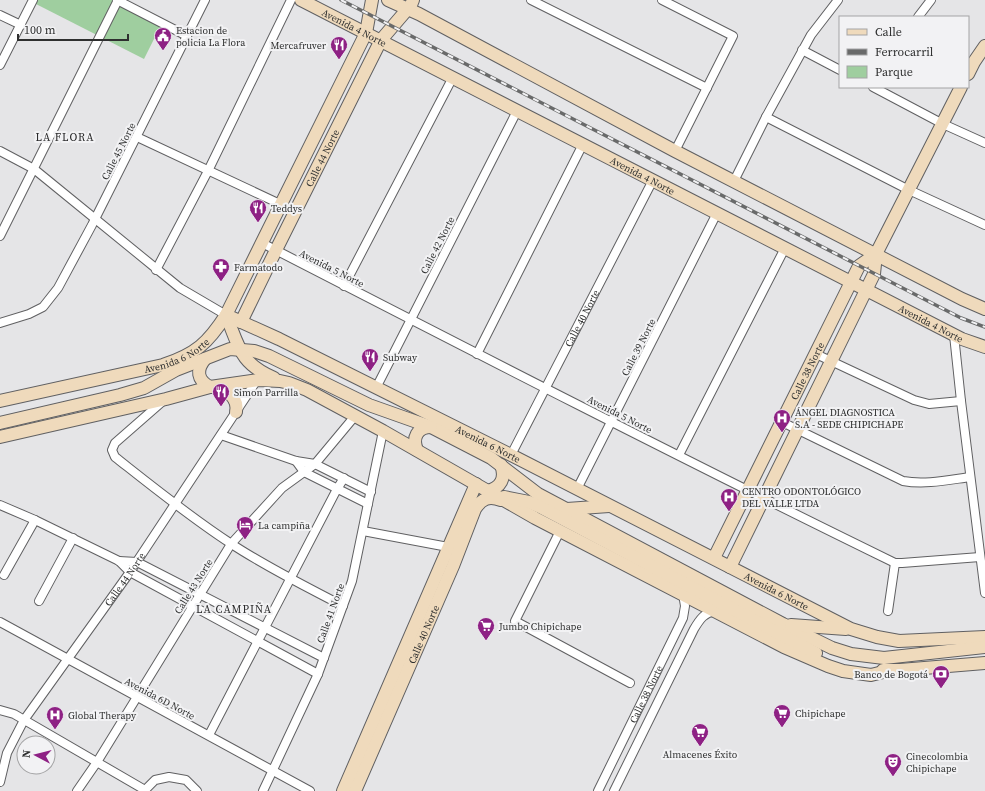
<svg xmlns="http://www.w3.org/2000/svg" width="985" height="791" viewBox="0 0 985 791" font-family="'Source Serif 4',serif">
	<rect width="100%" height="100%" fill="#e5e5e7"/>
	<polygon fill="#9fce9f" points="36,0 112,0 161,25 144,59 34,3"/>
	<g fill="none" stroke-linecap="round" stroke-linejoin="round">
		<defs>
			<g id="street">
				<polyline points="117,0 187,36"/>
				<polyline points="531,0 707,88"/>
				<polyline points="662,0 733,36 675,151"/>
				<polyline points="0,15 21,25"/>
				<polyline points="918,17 931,0"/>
				<polyline points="802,50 840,70"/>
				<polyline points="0,65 33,0"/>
				<polyline points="873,87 943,124 985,143"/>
				<polyline points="766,117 909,190 985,225"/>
				<polyline points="137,137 280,204"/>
				<polyline points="0,151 34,169 180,288 226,315"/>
				<polyline points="734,181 766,117 811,35 838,0"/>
				<polyline points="0,236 118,0"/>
				<path d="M262,243c210,108 420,216 633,320h7l78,-6"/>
				<polyline points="156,270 208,171 291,0"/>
				<polyline points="344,286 453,77"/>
				<polyline points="0,323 29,314 43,307 58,288 92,225 205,0"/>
				<polyline points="954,335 961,401 985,593"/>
				<polyline points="477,354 583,144"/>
				<polyline points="816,354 914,400 929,404 961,401"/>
				<polyline points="376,388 517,111"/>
				<path d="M163,401l-48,42 -3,7 3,7c38,30 75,60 115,86 36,24 75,43 113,63"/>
				<path d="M782,422l121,59c22,4 45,-1 67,-4"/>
				<polyline points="221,435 296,461 315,464 371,492"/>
				<path id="s1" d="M511,455l142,-275"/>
				<polyline points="679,455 785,248"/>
				<polyline points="296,461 304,472 368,504"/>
				<polyline points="577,489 717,213"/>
				<polyline points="0,505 35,520 119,561 130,572 318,674"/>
				<polyline points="363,531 448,547"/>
				<polyline points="560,531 515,621 630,683"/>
				<polyline points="119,561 137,562 324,658"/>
				<polyline points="4,575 35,520"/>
				<polyline points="39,601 73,538"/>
				<polyline points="888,611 895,563"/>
				<polyline points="0,622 310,791"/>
				<polyline points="0,710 14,714 145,790"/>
				<polyline points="209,735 337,489 344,478"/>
				<path id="s2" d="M0,782l7,-29 17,-33 106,-148 127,-192"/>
				<polyline points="77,791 97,762 231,544 282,488 315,464 355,416"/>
				<polyline points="144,791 155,780 169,777 186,780 197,791"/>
				<polyline points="263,791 318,674 352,581 383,431"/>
				<path id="s3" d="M598,791l85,-173 2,-12 -2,-12"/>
				<path d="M614,791l80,-162c6,-10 10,-16 21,-18"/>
			</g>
			<g id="secondary">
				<path id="s4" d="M301,0l661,339 23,8"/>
				<polyline points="388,0 419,14 675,151 962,299 985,309"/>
				<polyline points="968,74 974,62 985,46"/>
				<path id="s5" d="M226,315l53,24 232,116 340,174 26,8 22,4 86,-4"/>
				<path d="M226,315c13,31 13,48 48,63"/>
				<path id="s6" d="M241,322l35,-72 105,-210 30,-35 2,-5"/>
				<path d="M205,359c-9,11 -8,21 5,28"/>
				<path d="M216,387c11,2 23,12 20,25"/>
				<path id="s7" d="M0,401l163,-36c33,-11 45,-22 63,-50l140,-282 6,-33"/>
				<polyline points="0,423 120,395 144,388 176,370 230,349 254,351 269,356 369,405 431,427 491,458 538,494 783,624 832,648 851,654 884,658 985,647"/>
				<polyline points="0,437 166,399 210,387 259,380 280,381 289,383 307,390 383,431 535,518 784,647 828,666 843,671 871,675 891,670"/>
				<path d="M417,450c-5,-12 0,-23 14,-23"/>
				<path d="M487,491c14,-3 19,-13 14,-26"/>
				<polyline points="504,497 529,502 540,507 816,653"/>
				<polyline points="567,509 609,506"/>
				<path id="s8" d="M714,558l145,-292 17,-12"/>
				<polyline points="730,567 874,274 876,254 961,87"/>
				<polyline points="791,625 846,629"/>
				<polyline points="883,670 900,670 985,663"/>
				<polyline points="343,791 476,484"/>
				<path id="s9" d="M355,791l98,-225 22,-57c7,-11 14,-13 26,-9"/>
			</g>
		</defs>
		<use href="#street" stroke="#606062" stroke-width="10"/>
		<use href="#secondary" stroke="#606062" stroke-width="14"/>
		<use href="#street" stroke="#fff" stroke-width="8"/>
		<use href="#secondary" stroke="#efdabc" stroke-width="12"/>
		<defs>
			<polyline id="rail" points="341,0 961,318 985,327"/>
		</defs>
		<use href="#rail" stroke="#696a6a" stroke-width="3.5"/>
		<use href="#rail" stroke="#f2f2f4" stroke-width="2" stroke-dasharray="6" stroke-linecap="butt"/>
	</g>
	<defs>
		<symbol id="civic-pin" viewBox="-11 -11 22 30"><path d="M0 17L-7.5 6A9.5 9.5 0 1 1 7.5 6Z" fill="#8e2184" stroke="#f2f2f4"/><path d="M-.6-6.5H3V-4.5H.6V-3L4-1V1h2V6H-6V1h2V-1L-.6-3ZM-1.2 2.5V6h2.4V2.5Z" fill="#fff"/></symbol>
		<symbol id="restaurant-pin" viewBox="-11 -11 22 30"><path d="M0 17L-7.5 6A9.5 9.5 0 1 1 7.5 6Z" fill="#8e2184" stroke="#f2f2f4"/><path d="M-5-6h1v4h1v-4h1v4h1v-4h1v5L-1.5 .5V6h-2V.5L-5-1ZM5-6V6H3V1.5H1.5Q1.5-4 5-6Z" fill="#fff"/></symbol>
		<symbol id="pharmacy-pin" viewBox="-11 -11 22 30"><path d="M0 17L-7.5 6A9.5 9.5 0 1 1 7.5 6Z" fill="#8e2184" stroke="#f2f2f4"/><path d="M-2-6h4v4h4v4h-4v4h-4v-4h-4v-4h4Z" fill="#fff"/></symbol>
		<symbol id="hospital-pin" viewBox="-11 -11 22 30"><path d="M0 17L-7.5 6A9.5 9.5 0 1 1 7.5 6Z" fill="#8e2184" stroke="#f2f2f4"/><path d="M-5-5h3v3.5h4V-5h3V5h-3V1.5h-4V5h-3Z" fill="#fff"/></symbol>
		<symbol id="hotel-pin" viewBox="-11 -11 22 30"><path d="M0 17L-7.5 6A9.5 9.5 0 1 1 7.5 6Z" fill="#8e2184" stroke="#f2f2f4"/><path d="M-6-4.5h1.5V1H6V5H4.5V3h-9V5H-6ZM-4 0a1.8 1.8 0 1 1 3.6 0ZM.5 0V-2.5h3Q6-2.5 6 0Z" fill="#fff"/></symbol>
		<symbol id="supermarket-pin" viewBox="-11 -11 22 30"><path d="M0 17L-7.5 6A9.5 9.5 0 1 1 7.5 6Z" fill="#8e2184" stroke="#f2f2f4"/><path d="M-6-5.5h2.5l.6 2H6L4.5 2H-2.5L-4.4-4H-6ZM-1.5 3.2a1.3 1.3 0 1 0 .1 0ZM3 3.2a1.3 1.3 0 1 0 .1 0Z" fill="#fff"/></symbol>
		<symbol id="bank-pin" viewBox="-11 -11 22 30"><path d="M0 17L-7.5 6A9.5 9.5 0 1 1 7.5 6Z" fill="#8e2184" stroke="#f2f2f4"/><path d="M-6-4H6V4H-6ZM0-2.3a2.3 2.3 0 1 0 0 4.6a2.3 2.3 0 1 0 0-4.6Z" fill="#fff"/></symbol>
		<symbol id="theatre-pin" viewBox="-11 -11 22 30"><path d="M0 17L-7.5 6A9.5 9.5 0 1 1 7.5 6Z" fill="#8e2184" stroke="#f2f2f4"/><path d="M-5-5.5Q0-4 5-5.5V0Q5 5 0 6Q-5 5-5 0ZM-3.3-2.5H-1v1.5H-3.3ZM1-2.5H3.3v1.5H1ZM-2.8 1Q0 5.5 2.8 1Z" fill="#fff"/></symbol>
	</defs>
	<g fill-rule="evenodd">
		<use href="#civic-pin" x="153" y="26" width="20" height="27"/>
		<use href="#restaurant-pin" x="329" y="35" width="20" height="27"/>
		<use href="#restaurant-pin" x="248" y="198" width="20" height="27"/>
		<use href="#pharmacy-pin" x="211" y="257" width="20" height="27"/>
		<use href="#restaurant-pin" x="360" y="347" width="20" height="27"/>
		<use href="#restaurant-pin" x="211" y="382" width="20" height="27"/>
		<use href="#hospital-pin" x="772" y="408" width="20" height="27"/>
		<use href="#hospital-pin" x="719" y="487" width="20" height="27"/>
		<use href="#hotel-pin" x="235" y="515" width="20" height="27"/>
		<use href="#supermarket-pin" x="476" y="616" width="20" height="27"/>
		<use href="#bank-pin" x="931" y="664" width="20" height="27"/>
		<use href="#supermarket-pin" x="772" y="703" width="20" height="27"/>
		<use href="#hospital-pin" x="45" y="705" width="20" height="27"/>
		<use href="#supermarket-pin" x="690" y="722" width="20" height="27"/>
		<use href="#theatre-pin" x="883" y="752" width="20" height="27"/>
	</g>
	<g text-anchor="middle" stroke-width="4" stroke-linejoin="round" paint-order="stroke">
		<g font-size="10" fill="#2e2f2f" stroke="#f2f2f4">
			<text dy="4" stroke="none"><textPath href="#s4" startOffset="60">Avenida 4 Norte</textPath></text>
			<text transform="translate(118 151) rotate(-63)" y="4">Calle 45 Norte</text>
			<text dy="4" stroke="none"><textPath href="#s6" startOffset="183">Calle 44 Norte</textPath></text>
			<text dy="4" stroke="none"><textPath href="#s4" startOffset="384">Avenida 4 Norte</textPath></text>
			<text transform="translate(437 245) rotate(-63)" y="4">Calle 42 Norte</text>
			<text transform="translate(332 268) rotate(27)" y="4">Avenida 5 Norte</text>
			<text dy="4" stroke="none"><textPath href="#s1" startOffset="154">Calle 40 Norte</textPath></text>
			<text dy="4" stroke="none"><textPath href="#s4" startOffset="708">Avenida 4 Norte</textPath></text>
			<text transform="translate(638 347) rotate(-63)" y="4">Calle 39 Norte</text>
			<text dy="4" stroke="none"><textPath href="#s7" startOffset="183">Avenida 6 Norte</textPath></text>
			<text dy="4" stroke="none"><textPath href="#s8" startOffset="209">Calle 38 Norte</textPath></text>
			<text transform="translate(620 414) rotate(27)" y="4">Avenida 5 Norte</text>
			<text dy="4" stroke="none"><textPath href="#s5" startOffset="292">Avenida 6 Norte</textPath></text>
			<text dy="4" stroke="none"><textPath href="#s2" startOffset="240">Calle 44 Norte</textPath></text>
			<text transform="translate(193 586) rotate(-58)" y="4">Calle 43 Norte</text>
			<text dy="4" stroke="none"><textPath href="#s5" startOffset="616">Avenida 6 Norte</textPath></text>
			<text transform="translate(330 613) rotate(-70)" y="4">Calle 41 Norte</text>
			<text dy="4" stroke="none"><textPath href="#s9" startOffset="171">Calle 40 Norte</textPath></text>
			<text dy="4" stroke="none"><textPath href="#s3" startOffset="108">Calle 38 Norte</textPath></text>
			<text transform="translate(160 698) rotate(28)" y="4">Avenida 6D Norte</text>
		</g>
		<g font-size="10" fill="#2e2f2f" stroke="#f2f2f4" text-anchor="start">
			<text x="176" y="34">Estacion de<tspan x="176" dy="12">policia La Flora</tspan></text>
			<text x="326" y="49" text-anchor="end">Mercafruver</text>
			<text x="271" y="212">Teddys</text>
			<text x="234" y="271">Farmatodo</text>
			<text x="383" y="361">Subway</text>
			<text x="234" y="396">Simon Parrilla</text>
			<text x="795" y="416">ÁNGEL DIAGNOSTICA<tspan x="795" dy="12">S.A - SEDE CHIPICHAPE</tspan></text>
			<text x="742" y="495">CENTRO ODONTOLÓGICO<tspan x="742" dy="12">DEL VALLE LTDA</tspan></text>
			<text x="258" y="529">La campiña</text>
			<text x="499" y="630">Jumbo Chipichape</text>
			<text x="928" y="678" text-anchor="end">Banco de Bogotá</text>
			<text x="795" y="717">Chipichape</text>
			<text x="68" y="719">Global Therapy</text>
			<text x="700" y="758" text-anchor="middle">Almacenes Éxito</text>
			<text x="906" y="760">Cinecolombia<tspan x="906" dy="12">Chipichape</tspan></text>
		</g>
		<g font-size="11" letter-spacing="1" fill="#2a2a2b" stroke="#f2f2f4">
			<text x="65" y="141">LA FLORA</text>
			<text x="234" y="613">LA CAMPIÑA</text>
		</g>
	</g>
	<rect x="839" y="16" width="130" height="72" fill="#f2f2f4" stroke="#a4a4a5"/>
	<rect x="847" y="29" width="20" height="6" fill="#efdabc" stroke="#a4a4a5"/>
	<text x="875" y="36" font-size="12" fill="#2e2f2f">Calle</text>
	<rect x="847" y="49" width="20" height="6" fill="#696a6a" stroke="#a4a4a5"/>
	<text x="875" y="56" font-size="12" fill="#2e2f2f">Ferrocarril</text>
	<rect x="847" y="66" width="20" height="12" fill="#9fce9f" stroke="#a4a4a5"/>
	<text x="875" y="76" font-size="12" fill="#2e2f2f">Parque</text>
	<g transform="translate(36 755) rotate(277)"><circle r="19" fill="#f2f2f4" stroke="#a4a4a5"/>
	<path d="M0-3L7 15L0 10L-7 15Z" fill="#8e2184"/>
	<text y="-6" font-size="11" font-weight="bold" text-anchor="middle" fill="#2e2f2f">N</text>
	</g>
	<path d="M18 34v6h110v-6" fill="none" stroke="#2e2f2f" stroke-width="2"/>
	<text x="24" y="34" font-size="12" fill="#2e2f2f" stroke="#f2f2f4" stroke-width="3" paint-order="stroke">100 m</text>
</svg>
